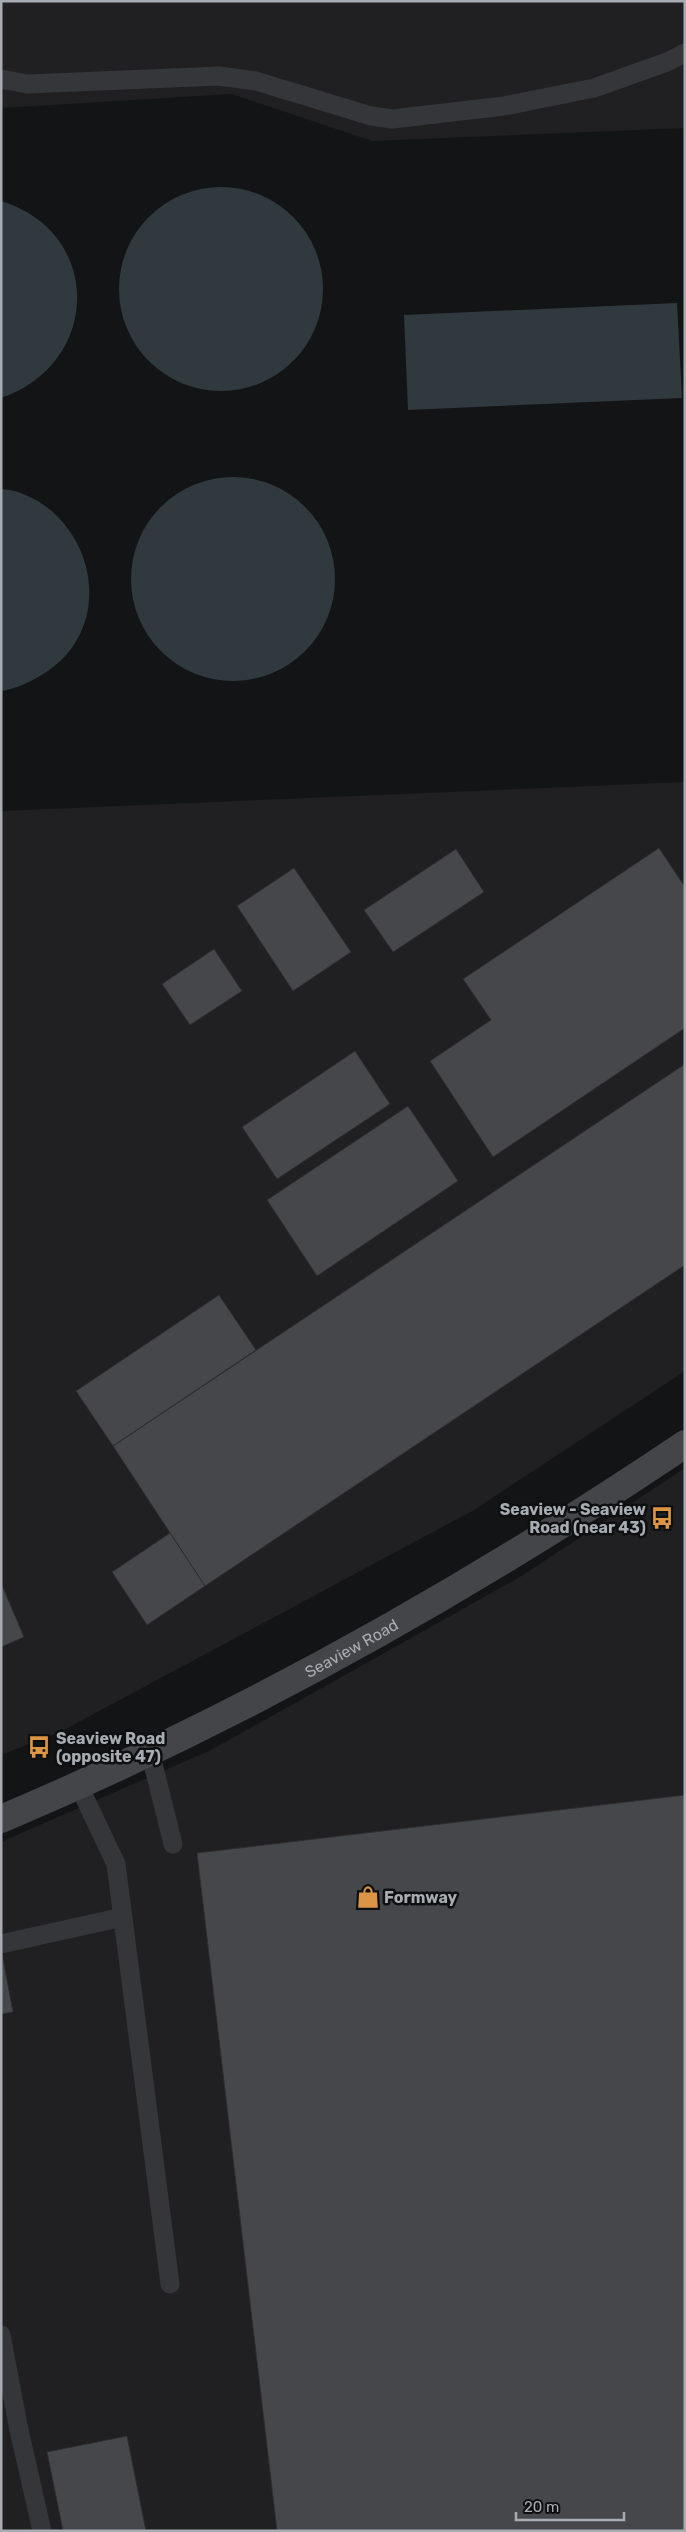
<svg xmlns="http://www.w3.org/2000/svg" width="686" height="2532" viewBox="0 0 686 2532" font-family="Rubik,sans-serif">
	<rect width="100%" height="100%" fill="#131415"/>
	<g fill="#202022">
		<polygon points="1,1 685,1 685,128 372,141 232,94 1,108"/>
		<polygon points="685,782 685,1371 474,1510 60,1732 1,1755 1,811"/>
		<polygon points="685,1468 685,2531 1,2531 1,1842 211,1750 520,1577"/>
	</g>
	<g fill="#30393e">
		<circle cx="221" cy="289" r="102"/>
		<path d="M1,201c102,31 101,162 0,197z"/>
		<polygon points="677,303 682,398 408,410 404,315"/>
		<circle cx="233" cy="579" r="102"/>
		<path d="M1,489c20,1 40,12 54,25 49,47 47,127 -15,162 -12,7 -25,13 -39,15z"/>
	</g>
	<g fill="#45474a" stroke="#2e2e30">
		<polygon points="659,848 685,887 685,1028 493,1157 430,1061 491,1020 463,979"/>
		<polygon points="456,849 484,892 393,952 364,910"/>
		<polygon points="294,868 351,952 293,991 237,906"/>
		<polygon points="214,949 242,991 190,1025 162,984"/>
		<polygon points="355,1051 390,1104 277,1179 242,1127"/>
		<polygon points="685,1064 685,1265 205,1586 113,1446"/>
		<polygon points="408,1106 458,1181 317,1276 267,1200"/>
		<polygon points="219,1295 256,1350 113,1446 76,1391"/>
		<polygon points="170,1533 205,1586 147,1625 112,1572"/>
		<polygon points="1,1583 24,1637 1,1647"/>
		<polygon points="685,1795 685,2531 277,2531 197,1853"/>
		<polygon points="1,1948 13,2012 1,2014"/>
		<polygon points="127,2436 146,2531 63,2531 47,2452"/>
	</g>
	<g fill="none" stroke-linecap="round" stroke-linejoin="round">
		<g stroke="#353639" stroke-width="19">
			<polyline points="1,79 27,84 219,76 256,81 371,116 392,119 504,106 594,88 667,62 685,53"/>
			<polyline points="150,1752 173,1844"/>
			<polyline points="79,1786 116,1864 170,2284"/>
			<polyline points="1,1944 123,1917"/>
			<polyline points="1,2335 19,2430 42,2531"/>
		</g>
		<path stroke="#434549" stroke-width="28" id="s1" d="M1,1819c237,-100 470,-231 684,-375"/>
	</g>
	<defs>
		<symbol id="bus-bare" viewBox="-9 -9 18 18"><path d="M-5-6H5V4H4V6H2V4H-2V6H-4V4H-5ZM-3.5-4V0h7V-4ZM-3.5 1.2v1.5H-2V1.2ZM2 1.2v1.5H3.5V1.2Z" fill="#db9545" stroke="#0e0f10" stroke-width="2.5" paint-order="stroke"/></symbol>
		<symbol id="shop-bare" viewBox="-9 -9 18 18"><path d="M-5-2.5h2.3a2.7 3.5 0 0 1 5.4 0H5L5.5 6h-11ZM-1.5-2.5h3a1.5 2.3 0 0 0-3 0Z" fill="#db9545" stroke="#0e0f10" stroke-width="2.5" paint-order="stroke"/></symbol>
	</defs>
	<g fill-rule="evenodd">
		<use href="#bus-bare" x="646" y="1502" width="32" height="32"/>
		<use href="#bus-bare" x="23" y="1731" width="32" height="32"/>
		<use href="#shop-bare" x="352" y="1881" width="32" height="32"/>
	</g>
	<g text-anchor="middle" stroke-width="5" stroke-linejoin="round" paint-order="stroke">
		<g font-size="16" font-weight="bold" fill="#a7acb3" stroke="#0e0f10" text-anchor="start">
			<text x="646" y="1515" text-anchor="end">Seaview - Seaview<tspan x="646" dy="18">Road (near 43)</tspan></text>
			<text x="56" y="1744">Seaview Road<tspan x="56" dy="18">(opposite 47)</tspan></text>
			<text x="384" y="1903">Formway</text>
		</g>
		<g font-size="16" fill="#a7acb3" stroke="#0e0f10">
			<text dy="6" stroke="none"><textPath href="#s1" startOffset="390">Seaview Road</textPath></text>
		</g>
	</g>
	<rect width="686" height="2532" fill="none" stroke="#a7acb3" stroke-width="5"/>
	<path d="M516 2512v8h108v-8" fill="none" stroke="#a7acb3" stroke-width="2.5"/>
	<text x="524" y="2512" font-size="15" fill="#a7acb3" stroke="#0e0f10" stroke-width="4" paint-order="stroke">20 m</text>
</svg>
